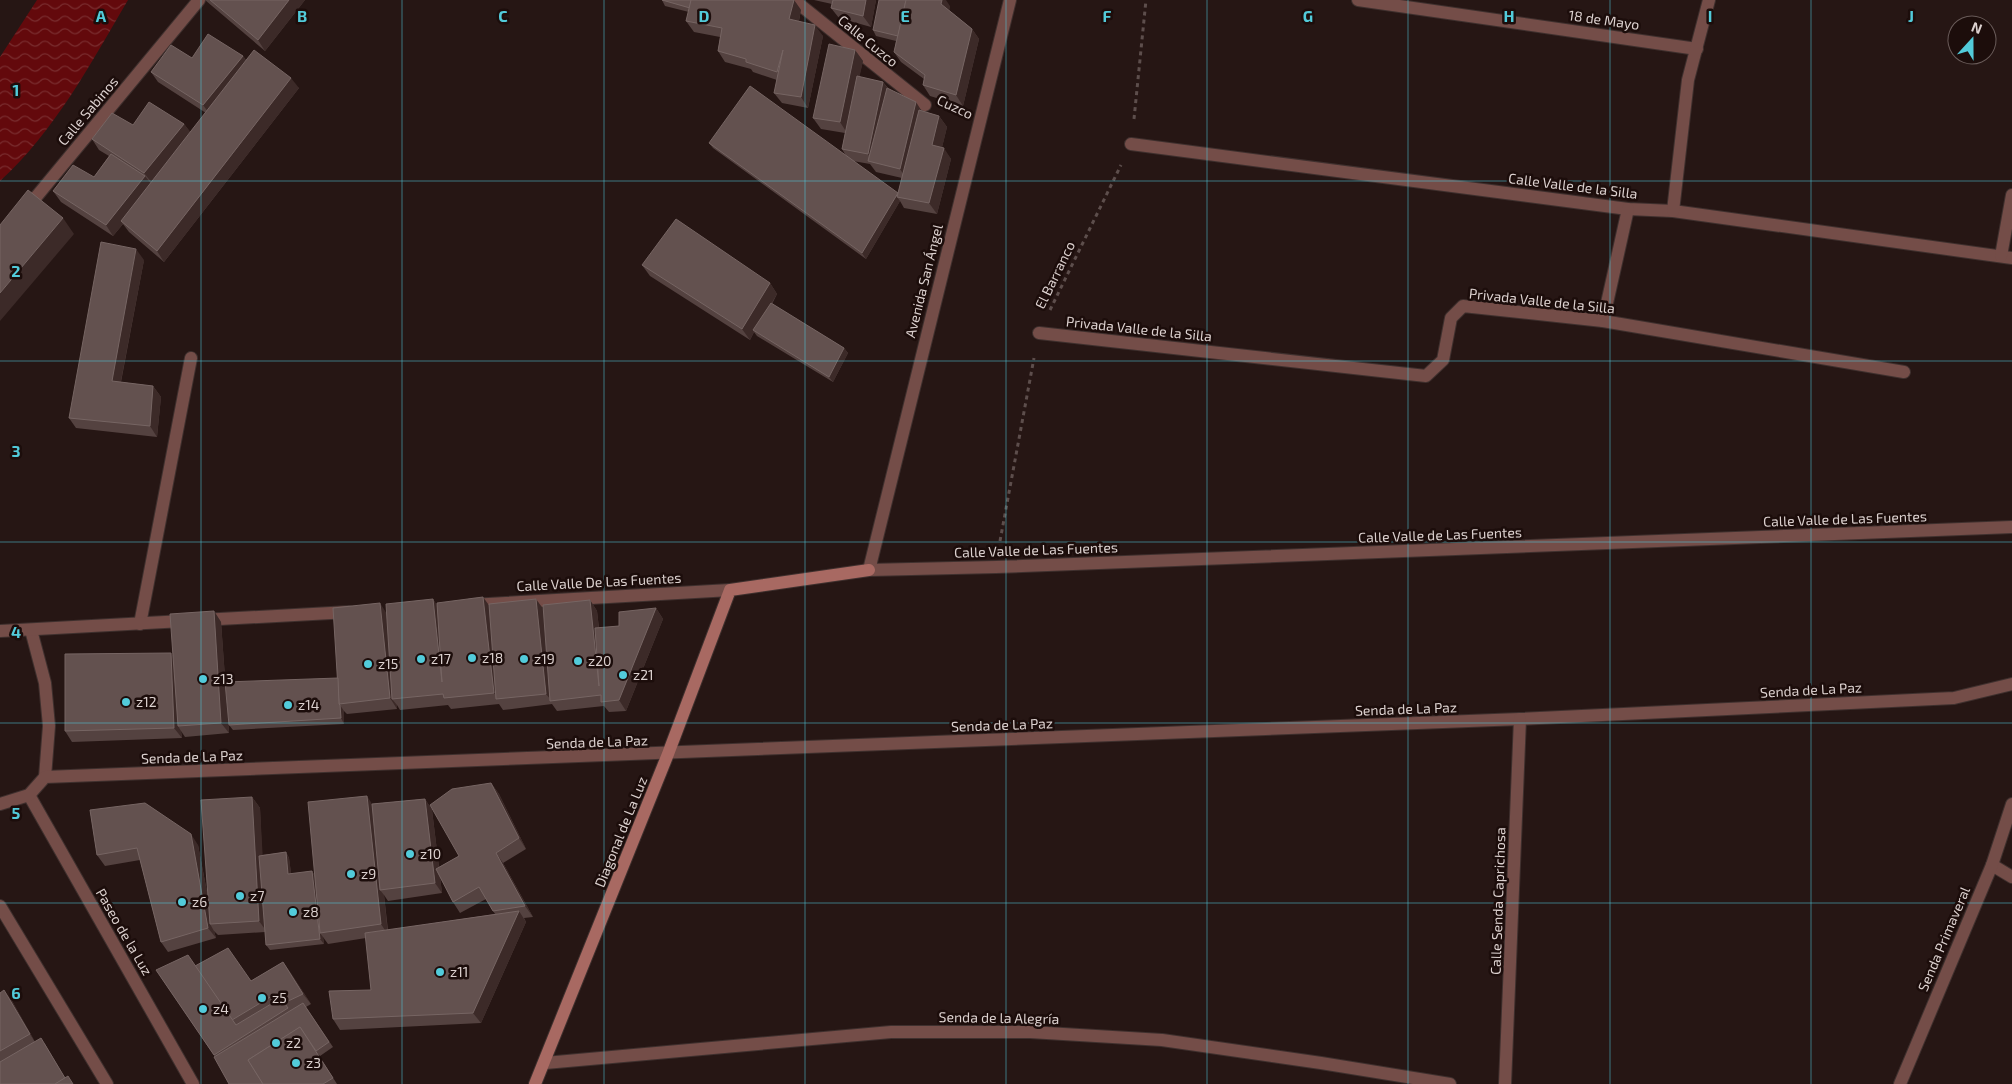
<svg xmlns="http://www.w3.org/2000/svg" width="2012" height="1084" viewBox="0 0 2012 1084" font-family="'Exo 2',sans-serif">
	<defs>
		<pattern id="water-waves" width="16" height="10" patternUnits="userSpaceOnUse" patternTransform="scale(1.25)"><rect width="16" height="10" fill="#63090c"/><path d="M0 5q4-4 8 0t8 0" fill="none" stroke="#792c2e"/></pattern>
	</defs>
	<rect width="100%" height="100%" fill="#261614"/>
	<path fill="url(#water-waves)" d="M37,0h91c-37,63 -73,131 -128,181v-124z"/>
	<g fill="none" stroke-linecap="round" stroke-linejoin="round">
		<defs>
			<polyline id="lane" points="140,624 191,358"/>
			<g id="street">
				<polyline points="794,0 925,105"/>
				<polyline points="1010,0 869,570 996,567 2012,527"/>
				<polyline points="1358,0 1697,49"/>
				<polyline points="1131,144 1628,209 1673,211 2012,258"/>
				<polyline points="27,208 199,0"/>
				<polyline points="1673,211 1688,80 1709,0"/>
				<polyline points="2001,256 2012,195"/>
				<polyline points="1603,321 1628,209"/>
				<polyline points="1039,333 1426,376 1443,360 1451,318 1463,306 1603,321 1904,372"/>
				<polyline points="471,605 730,590"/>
				<polyline points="31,630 45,683 49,726 45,777"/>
				<polyline points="0,631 349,612"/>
				<polyline points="29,795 193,1084"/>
				<polyline points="0,804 29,795 45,777 1520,719 1954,698 2012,684"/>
				<polyline points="1992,865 2012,877"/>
				<polyline points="0,906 107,1084"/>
				<polyline points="545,1063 891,1032 1030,1032 1162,1040 1321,1063 1450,1084"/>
				<polyline points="1505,1084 1520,719"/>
				<polyline points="1900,1084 1992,865 2012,804"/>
			</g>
			<polyline id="secondary" points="535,1084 668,754 730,590 869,570"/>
		</defs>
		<use href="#lane" stroke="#3f302e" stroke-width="14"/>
		<use href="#street" stroke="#3f302e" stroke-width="14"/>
		<use href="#secondary" stroke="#3f302e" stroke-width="14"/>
		<g stroke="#5d4e4c" stroke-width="3" stroke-dasharray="4 4" stroke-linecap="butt">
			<polyline points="1134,119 1146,0"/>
			<polyline points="1050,310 1121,165"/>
			<polyline points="1000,541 1034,358"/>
		</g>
		<use href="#lane" stroke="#744d48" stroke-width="12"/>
		<use href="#street" stroke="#744d48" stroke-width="12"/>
		<use href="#secondary" stroke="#a86962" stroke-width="12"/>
	</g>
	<g fill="#544240" fill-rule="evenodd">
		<polygon points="205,0 305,0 265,51"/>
		<polygon points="662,0 794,0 801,10 799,21 823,36 808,108 782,103 774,93 777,80 753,72 751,69 725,62 718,51 720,37 694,32 686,21 689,12 665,6"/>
		<polygon points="814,0 876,0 871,27 839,18 831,8 832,4"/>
		<polygon points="950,6 949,10 972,29 979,39 963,106 930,96 923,85 924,79 901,62 894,52 896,41 876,36 873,30"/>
		<path d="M855,50l8,11 -4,16 24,5 5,6 34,23 17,5 8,11 -5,20 9,12 -14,55 -33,-6 -4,-7 -34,58 -153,-111 -4,-5 137,13 -4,-7 3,-16 -24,-4 -8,-11zM853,161l17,3 6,8 26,6 -4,16z"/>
		<polygon points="243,56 246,60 299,88 164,262 129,232 123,224 113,236 61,202 53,191 94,177 109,156 99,150 92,139 133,125 184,124 190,132 206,113 158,82 151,72 192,58"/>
		<polygon points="144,260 121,382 153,386 161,397 157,437 76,428 69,418"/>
		<polygon points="642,265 770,283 777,294 772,304 844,348 848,353 833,382 757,336 754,332 750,340 650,276"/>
		<polygon points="433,599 437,606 489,605 543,609 590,600 597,611 599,628 619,626 656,608 663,619 626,711 609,712 604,706 557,711 552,704 503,710 499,704 451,709 448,705 400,710 397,705 397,709 347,714 344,711 344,724 233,730 229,725 338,678 386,613"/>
		<polygon points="214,611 221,622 229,733 185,737 181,731 182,738 72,742 65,731 173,655"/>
		<path d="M491,783l8,11 27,55 -23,14 30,54 -9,1 2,4 -45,101 -141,7 -7,-11 38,-29 -5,-52 -38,6 -5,-7 1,7 -54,6 -4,-5 -1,-13 -47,3 -4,-4 2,7 -48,14 -7,-10 -21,-82 -35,6 -8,-11 -7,-45 108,35 10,52 44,-100 8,11 2,47 24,-3 3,6 2,16 21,-3 3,5 57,-72 53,-5 7,11 7,57 20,-11zM440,877l13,25 7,11 26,-14 9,15 -107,16 -4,-35 4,6 54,-8z"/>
		<polygon points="283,962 311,1004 306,1007 333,1047 320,1056 318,1054 337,1084 229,1084 215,1057 156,970 195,966 251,981"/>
		<polygon points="0,993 12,1001 35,1042 45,1044 65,1078 0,1084"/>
	</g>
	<g fill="#3c2a28">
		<polygon points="289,0 305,0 265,51 258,40"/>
		<polygon points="794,0 801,10 797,30 789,19"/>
		<polygon points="866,0 876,0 871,27 863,16"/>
		<polygon points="942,0 946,0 950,6 949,14 941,4"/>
		<polygon points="815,25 823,36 808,108 801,97"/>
		<polygon points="972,29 979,39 963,106 956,95"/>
		<polygon points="855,50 863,61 847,133 840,122"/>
		<polygon points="243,56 251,67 211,116 203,105"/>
		<polygon points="291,78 299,88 164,262 157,251"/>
		<polygon points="883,82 891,93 873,162 868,154"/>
		<polygon points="916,102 923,113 907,180 900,169"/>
		<polygon points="939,116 947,127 940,156 932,145"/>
		<polygon points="184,124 192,134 152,183 144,173"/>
		<polygon points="944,148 951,159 937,214 929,203"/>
		<polygon points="145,176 153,186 121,221 123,224 113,236 106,225"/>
		<polygon points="898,193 897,197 900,201 866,259 862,253"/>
		<polygon points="63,218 74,234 0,321 0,293"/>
		<polygon points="136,249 144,260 119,391 112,381"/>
		<polygon points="770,283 777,294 755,331 753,330 754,332 750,340 742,329"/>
		<polygon points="844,348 848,353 833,382 829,377"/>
		<polygon points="153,386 161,397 157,437 150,426"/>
		<polygon points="483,597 491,608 498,699 494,693"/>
		<polygon points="433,599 440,610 442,682"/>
		<polygon points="536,599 544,610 551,700 546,694"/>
		<polygon points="590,600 597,611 606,696 599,686"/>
		<polygon points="380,603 387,614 392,699 397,705 397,709 390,698"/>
		<polygon points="656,608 663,619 626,711 619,700"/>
		<polygon points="214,611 221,622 229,733 221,723"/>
		<polygon points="171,653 179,663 178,726 181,731 182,738 174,728"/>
		<polygon points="340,705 344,711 344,724 341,718"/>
		<polygon points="491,783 499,794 526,849 519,838"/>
		<polygon points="367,796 374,807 380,890 384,895 388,935 381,924"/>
		<polygon points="252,797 260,808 267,932 259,921"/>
		<polygon points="425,799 432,810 442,893 435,883"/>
		<polygon points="191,834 198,845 213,924 210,924 214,931 216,938 208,928"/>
		<polygon points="286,852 289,858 292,879 288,874"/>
		<polygon points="496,853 503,863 533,917 525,906"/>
		<polygon points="312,871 315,877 320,933 323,937 324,944 320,939"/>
		<polygon points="519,911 526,922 481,1023 473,1013"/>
		<polygon points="283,962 291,973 311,1004 303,994"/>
		<polygon points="4,990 12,1001 37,1045 30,1034"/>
	</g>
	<g fill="#63514f" stroke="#766563">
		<polygon points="210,0 289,0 258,40"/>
		<polygon points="662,0 691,0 690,8"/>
		<polygon points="691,0 794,0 789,19 815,25 801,97 774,93 783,50 777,72 746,62 746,59 718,51 722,28 686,21"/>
		<polygon points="833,0 866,0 863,16 831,8"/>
		<polygon points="879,0 906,0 898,36 873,30"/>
		<polygon points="906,0 942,0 941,4 972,29 956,95 923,85 925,75 894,52"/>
		<polygon points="208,34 243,56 203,105 151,72 171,45 192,58"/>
		<polygon points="829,44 855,50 840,122 813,118"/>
		<polygon points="254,50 291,78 157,251 121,221"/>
		<polygon points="857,76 883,82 868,154 842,149"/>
		<polygon points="750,86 898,193 862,253 709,143"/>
		<polygon points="887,88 916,102 900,169 868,161"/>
		<polygon points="149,102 184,124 144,173 92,139 112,113 133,125"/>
		<polygon points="919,110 939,116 932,145 944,148 929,203 897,197"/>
		<polygon points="111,154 145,176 106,225 53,191 73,165 94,177"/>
		<polygon points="28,190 63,218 0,293 0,225"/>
		<polygon points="676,219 770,283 742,329 642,265"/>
		<polygon points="101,242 136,249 112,381 153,386 150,426 69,418"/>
		<polygon points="771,303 844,348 829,377 753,330"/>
		<polygon points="483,597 494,693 444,698 443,694 392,699 386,604 433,599 442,682 437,603"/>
		<polygon points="536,599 546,694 496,699 489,604"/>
		<polygon points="590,600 599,686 595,628 619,626 619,612 656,608 619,700 601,702 601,695 550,701 543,605"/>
		<polygon points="380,603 390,698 339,704 333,608"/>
		<polygon points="214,611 221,723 178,726 170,614"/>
		<polygon points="171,653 174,728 65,731 65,654"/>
		<polygon points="338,678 339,704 340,705 341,718 229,725 225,682"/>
		<polygon points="491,783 519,838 496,853 525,906 493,911 479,887 453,902 436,869 459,856 430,805 452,789"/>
		<polygon points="367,796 381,924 320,933 308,802"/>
		<polygon points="252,797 259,921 210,924 201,800"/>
		<polygon points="425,799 435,883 380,890 372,804"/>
		<polygon points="145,803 191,834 208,928 161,942 137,848 97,855 90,810"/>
		<polygon points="286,852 288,874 312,871 320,939 266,945 259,856"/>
		<polygon points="519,911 473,1013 333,1019 329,991 371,990 365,933"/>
		<polygon points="228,948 251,981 283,962 303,994 284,1003 277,993 232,1020 195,966"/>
		<polygon points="188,955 236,1025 281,998 288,1008 214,1055 156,970"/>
		<polygon points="4,990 30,1034 0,1051 0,993"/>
		<polygon points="303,1003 329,1042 316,1051 300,1027 248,1060 263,1084 229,1084 214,1057"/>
		<polygon points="300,1027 333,1078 323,1084 263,1084 248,1060"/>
		<polygon points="41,1038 65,1078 55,1084 0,1084 0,1062"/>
		<polygon points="68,1076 73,1084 55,1084"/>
	</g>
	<path fill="none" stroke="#52cbda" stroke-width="1" stroke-opacity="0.55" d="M201,0v1084M402,0v1084M604,0v1084M805,0v1084M1006,0v1084M1207,0v1084M1408,0v1084M1610,0v1084M1811,0v1084M0,181h2012M0,361h2012M0,542h2012M0,723h2012M0,903h2012"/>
	<g fill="#52cbda" stroke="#1c0d0b" stroke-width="2">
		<circle cx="472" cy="658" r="5"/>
		<circle cx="421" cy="659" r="5"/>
		<circle cx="524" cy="659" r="5"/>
		<circle cx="578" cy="661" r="5"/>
		<circle cx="368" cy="664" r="5"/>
		<circle cx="623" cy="675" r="5"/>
		<circle cx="203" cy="679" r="5"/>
		<circle cx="126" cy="702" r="5"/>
		<circle cx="288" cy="705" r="5"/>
		<circle cx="410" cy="854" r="5"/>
		<circle cx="351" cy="874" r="5"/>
		<circle cx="240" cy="896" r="5"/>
		<circle cx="182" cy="902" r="5"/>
		<circle cx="293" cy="912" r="5"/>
		<circle cx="440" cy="972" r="5"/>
		<circle cx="262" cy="998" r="5"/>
		<circle cx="203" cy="1009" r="5"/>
		<circle cx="276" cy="1043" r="5"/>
		<circle cx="296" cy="1063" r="5"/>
	</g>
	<g text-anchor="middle" stroke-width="5" stroke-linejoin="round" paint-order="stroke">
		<g font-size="14" fill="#dcd1cf" stroke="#1c0d0b">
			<text transform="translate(1604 20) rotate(8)" y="5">18 de Mayo</text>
			<text transform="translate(868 41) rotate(39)" y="5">Calle Cuzco</text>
			<text transform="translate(955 107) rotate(25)" y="5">Cuzco</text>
			<text transform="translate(88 111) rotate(-50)" y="5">Calle Sabinos</text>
			<text transform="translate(1573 186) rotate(7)" y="5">Calle Valle de la Silla</text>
			<text transform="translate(1055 275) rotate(-64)" y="5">El Barranco</text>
			<text transform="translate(924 281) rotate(-76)" y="5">Avenida San Ángel</text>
			<text transform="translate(1542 301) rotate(6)" y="5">Privada Valle de la Silla</text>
			<text transform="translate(1139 329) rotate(6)" y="5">Privada Valle de la Silla</text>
			<text transform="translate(1845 519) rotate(-2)" y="5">Calle Valle de Las Fuentes</text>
			<text transform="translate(1440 535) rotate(-2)" y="5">Calle Valle de Las Fuentes</text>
			<text transform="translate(1036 550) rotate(-2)" y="5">Calle Valle de Las Fuentes</text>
			<text transform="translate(599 582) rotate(-3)" y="5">Calle Valle De Las Fuentes</text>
			<text transform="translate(1811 690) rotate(-3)" y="5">Senda de La Paz</text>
			<text transform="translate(1406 709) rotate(-2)" y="5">Senda de La Paz</text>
			<text transform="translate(1002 725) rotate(-2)" y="5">Senda de La Paz</text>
			<text transform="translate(597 742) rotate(-2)" y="5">Senda de La Paz</text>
			<text transform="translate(192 757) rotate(-2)" y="5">Senda de La Paz</text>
			<text transform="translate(621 832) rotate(-68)" y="5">Diagonal de La Luz</text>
			<text transform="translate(1498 901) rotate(-88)" y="5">Calle Senda Caprichosa</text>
			<text transform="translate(124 932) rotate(60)" y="5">Paseo de la Luz</text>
			<text transform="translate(1944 939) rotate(-67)" y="5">Senda Primaveral</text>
			<text transform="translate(999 1018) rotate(1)" y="5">Senda de la Alegría</text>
		</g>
		<g font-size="14" fill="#dcd1cf" stroke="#1c0d0b" text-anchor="start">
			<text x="482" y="663">z18</text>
			<text x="431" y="664">z17</text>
			<text x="534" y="664">z19</text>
			<text x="588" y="666">z20</text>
			<text x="378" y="669">z15</text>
			<text x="633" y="680">z21</text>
			<text x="213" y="684">z13</text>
			<text x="136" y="707">z12</text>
			<text x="298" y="710">z14</text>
			<text x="420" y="859">z10</text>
			<text x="361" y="879">z9</text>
			<text x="250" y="901">z7</text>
			<text x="192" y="907">z6</text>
			<text x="303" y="917">z8</text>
			<text x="450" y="977">z11</text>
			<text x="272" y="1003">z5</text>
			<text x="213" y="1014">z4</text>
			<text x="286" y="1048">z2</text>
			<text x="306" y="1068">z3</text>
		</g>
	</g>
	<g font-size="16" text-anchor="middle" font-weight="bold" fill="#52cbda" stroke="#1c0d0b" stroke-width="5" stroke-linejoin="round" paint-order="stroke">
		<text x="101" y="22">A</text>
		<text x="302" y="22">B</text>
		<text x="503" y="22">C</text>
		<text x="704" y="22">D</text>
		<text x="905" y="22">E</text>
		<text x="1107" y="22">F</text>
		<text x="1308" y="22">G</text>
		<text x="1509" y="22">H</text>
		<text x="1710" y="22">I</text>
		<text x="1911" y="22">J</text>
		<text x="16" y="96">1</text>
		<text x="16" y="277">2</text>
		<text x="16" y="457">3</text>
		<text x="16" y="638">4</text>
		<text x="16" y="819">5</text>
		<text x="16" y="999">6</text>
	</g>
	<g transform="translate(1972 40) rotate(21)"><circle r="24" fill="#1c0d0b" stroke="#695b59"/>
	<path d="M0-4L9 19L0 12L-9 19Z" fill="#52cbda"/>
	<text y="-8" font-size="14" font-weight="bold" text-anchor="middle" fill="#dcd1cf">N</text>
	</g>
</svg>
